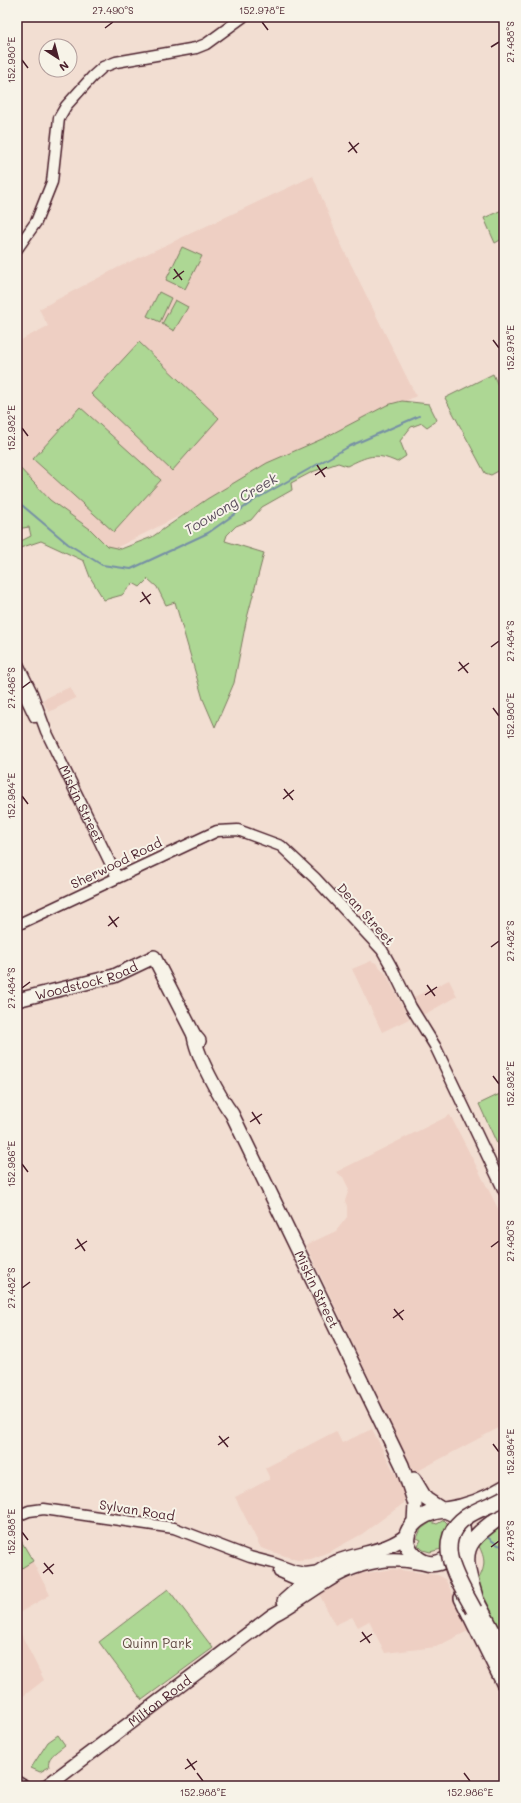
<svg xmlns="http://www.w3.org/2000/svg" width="521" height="1803" viewBox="0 0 521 1803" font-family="Mali,sans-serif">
	<rect width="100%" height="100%" fill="#f2ded2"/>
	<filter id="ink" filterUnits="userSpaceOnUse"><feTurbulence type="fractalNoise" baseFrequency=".025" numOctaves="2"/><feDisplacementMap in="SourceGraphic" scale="8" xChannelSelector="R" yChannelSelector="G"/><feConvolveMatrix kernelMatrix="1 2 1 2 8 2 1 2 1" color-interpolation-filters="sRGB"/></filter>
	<g filter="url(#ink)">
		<g fill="#eecfc3">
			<polygon points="313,176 339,240 416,396 102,555 17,482 17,342 48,326 39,309 121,266"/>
			<polygon points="70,687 76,698 49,712 42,700"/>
			<polygon points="371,961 376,963 386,974 409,1019 382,1032 352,969"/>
			<polygon points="449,980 457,996 436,1008 425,1014 421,1013 414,997"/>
			<polygon points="450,1115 504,1220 504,1425 414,1473 306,1245 336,1231 347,1217 347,1206 345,1201 349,1189 343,1177 336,1172"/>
			<polygon points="372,1429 402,1487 405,1498 404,1503 362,1534 331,1551 311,1559 297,1560 261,1548 235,1497 270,1479 265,1468 336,1431 342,1443"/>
			<polygon points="17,1536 33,1562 50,1595 17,1614"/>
			<polygon points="393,1569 438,1575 445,1579 469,1625 468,1631 436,1647 385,1653 369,1621 358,1627 352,1617 335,1625 319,1594 328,1588 360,1574"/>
			<polygon points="17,1626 44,1680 17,1701"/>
		</g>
		<g fill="#add794" stroke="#7c7b60">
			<polygon points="504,209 504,238 495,243 484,218"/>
			<polygon points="182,247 202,256 185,289 166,280"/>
			<polygon points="159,292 171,298 160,322 147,316"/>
			<polygon points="175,300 188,307 174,331 162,324"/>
			<polygon points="139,342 219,418 172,471 91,394"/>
			<polygon points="493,374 504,399 504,468 491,475 485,473 445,398"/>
			<path d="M402,401l27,3 8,16 -10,7 -5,-4 -11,4 -11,14 6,15 -9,6c-22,-10 -29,-6 -50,4l-9,-3 -26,9 -21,11 1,7 -30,17 -11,13 -15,6 -9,9 -2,6 39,12 -18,69 -12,61 -19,44 -12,-28 -28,-97 -9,3 -9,-18 -9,-8 -8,8 -7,-4 -11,12 -18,5 -14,-23 -6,-16 -43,-20 -24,8v-6l14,-7 -2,-9 -12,2v-64l33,35 40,29 17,17 14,3 31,-12 55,-38 60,-36 55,-24 65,-34z"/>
			<polygon points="80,407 161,480 114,532 33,459"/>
			<polygon points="504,1092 504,1159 479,1104"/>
			<polygon points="444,1520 450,1526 441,1549 430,1552 423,1550 418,1545 421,1540 417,1538 421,1529 431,1522 437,1524"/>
			<path d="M504,1523v114l-27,-55c9,-16 9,-22 1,-38z"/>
			<polygon points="17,1534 33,1561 17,1571"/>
			<polygon points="168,1589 213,1648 142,1700 99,1642"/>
			<path d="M58,1735l7,10c-7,6 -19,12 -16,22l-9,5 -9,-4 17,-26z"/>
		</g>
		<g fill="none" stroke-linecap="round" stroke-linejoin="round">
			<g stroke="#7690a5" stroke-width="2">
				<polyline points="17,501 68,544 102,565 131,569 208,533 256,499 350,446 419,416"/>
				<polyline points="487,1537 498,1545 504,1546"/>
			</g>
			<defs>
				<g id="minor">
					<polyline points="17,249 36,222 52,182 59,118 66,106 92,77 103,67 116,62 196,48 206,44 243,17"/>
					<path id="s1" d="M17,662l15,31 14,38 71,146"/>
					<polyline points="17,680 35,717"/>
					<polyline points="17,925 217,831 238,830 281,846 315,878 382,950 391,966 411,1007 435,1046 504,1191"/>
					<polyline points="17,1516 29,1511 44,1509 174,1528 250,1557 273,1563 295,1571 305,1573 320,1571"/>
					<polyline points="279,1572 309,1585"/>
				</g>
				<g id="major">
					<path id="s2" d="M17,1000l97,-24 40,-19 40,78 5,6"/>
					<path id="s3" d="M194,1035c2,20 26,63 38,79l170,351 13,39 -1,18"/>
					<polyline points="414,1479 426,1499 443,1510"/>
					<path d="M284,1601c16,-14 32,-30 52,-39 24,-10 52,-10 72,-28"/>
					<polyline points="17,1783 22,1786"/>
					<path id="s4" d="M47,1786l226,-171c19,-9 35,-23 54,-34 20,-13 49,-23 73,-21 9,0 18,3 27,3"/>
				</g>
				<g id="highway">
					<path d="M445,1510c41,13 1,72 -28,48 -27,-23 4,-47 28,-48z"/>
					<path d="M445,1510c22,-3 40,-10 59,-22"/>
					<polyline points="472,1593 504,1653"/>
					<path d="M475,1597c-15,-49 -12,-53 29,-83"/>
					<polyline points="462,1598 504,1683"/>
				</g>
			</defs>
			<use href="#minor" stroke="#4a1f2b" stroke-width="13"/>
			<use href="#major" stroke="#4a1f2b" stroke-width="16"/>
			<use href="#highway" stroke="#4a1f2b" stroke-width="18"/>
			<use href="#minor" stroke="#f7f3e8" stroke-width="10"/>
			<use href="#major" stroke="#f7f3e8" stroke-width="13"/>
			<use href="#highway" stroke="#f7f3e8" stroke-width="15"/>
			<defs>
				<path id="highway-bridge" d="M474,1610c-14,-27 -44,-68 -8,-93 11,-8 26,-12 38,-19"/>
			</defs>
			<use href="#highway-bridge" stroke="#4a1f2b" stroke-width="18" stroke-linecap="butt"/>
			<use href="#highway-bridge" stroke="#f7f3e8" stroke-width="15"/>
		</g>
	</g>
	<path fill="none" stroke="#4a1f2b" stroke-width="1.5" d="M262,22l6,8M105,28l8,-6M491,47l8,-5M22,60l6,8M349,142l8,11M348,152l11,-9M174,269l8,11M173,279l11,-8M493,340l6,8M22,428l6,8M317,465l8,12M315,475l12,-8M142,592l8,12M140,602l11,-8M491,647l8,-6M459,662l9,11M458,671l11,-8M22,688l8,-6M493,708l6,8M284,789l9,11M22,796l6,8M283,799l11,-9M109,916l8,11M108,926l11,-9M491,947l8,-6M427,985l8,11M22,988l8,-6M425,995l12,-8M493,1076l6,8M252,1112l8,12M250,1122l12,-8M22,1164l6,8M77,1239l8,12M491,1247l8,-6M75,1249l12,-8M22,1288l8,-6M394,1309l9,11M393,1318l11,-8M219,1436l9,11M493,1444l6,8M218,1445l11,-8M22,1532l6,8M491,1547l8,-6M44,1563l9,11M43,1573l11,-9M362,1632l8,11M360,1642l12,-8M187,1759l8,11M185,1769l12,-8M197,1773l6,8M464,1773l6,8"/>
	<g text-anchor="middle" stroke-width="4" stroke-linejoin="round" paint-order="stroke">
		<g font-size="13" fill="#4a1f2b" stroke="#f7f3e8">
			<text dy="5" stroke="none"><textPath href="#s1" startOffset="156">Miskin Street</textPath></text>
			<text transform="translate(116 863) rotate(-26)" y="5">Sherwood Road</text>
			<text transform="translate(366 914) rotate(48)" y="5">Dean Street</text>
			<text dy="5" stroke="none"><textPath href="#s2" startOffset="72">Woodstock Road</textPath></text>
			<text dy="5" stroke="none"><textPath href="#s3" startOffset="283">Miskin Street</textPath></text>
			<text transform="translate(137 1510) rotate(9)" y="5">Sylvan Road</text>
			<text dy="5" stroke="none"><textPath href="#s4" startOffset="141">Milton Road</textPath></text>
		</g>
		<g font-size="13" fill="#634d45" stroke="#f7f3e8">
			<text x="157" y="1648">Quinn Park</text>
		</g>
		<g font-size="14" font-style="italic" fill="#5c4e5e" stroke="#f7f3e8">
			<text transform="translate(231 504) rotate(-31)" y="5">Toowong Creek</text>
		</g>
	</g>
	<rect width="521" height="1803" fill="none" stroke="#f7f3e8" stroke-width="44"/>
	<g transform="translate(58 58) rotate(144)"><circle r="19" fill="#f7f3e8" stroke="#b29e9c"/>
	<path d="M0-3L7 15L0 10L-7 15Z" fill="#4a1f2b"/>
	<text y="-6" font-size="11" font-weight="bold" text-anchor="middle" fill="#4a1f2b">N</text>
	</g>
	<rect x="22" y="22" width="477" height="1759" fill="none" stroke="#4a1f2b" stroke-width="1.5"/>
	<g font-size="10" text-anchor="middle" fill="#4a1f2b">
		<text x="113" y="14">27.490°S</text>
		<text x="262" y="14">152.978°E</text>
		<text transform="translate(510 42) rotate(-90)" y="4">27.488°S</text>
		<text transform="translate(11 60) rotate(-90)" y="4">152.980°E</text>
		<text transform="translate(510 348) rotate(-90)" y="4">152.978°E</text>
		<text transform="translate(11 428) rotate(-90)" y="4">152.982°E</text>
		<text transform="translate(510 641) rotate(-90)" y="4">27.484°S</text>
		<text transform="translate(11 688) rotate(-90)" y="4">27.486°S</text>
		<text transform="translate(510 716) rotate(-90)" y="4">152.980°E</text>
		<text transform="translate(11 796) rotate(-90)" y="4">152.984°E</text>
		<text transform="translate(510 941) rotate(-90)" y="4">27.482°S</text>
		<text transform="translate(11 988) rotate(-90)" y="4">27.484°S</text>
		<text transform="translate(510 1084) rotate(-90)" y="4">152.982°E</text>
		<text transform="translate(11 1164) rotate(-90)" y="4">152.986°E</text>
		<text transform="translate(510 1241) rotate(-90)" y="4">27.480°S</text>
		<text transform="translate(11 1288) rotate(-90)" y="4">27.482°S</text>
		<text transform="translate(510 1452) rotate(-90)" y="4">152.984°E</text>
		<text transform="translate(11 1532) rotate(-90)" y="4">152.988°E</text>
		<text transform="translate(510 1541) rotate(-90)" y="4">27.478°S</text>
		<text x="203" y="1796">152.988°E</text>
		<text x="470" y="1796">152.986°E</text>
	</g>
</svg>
